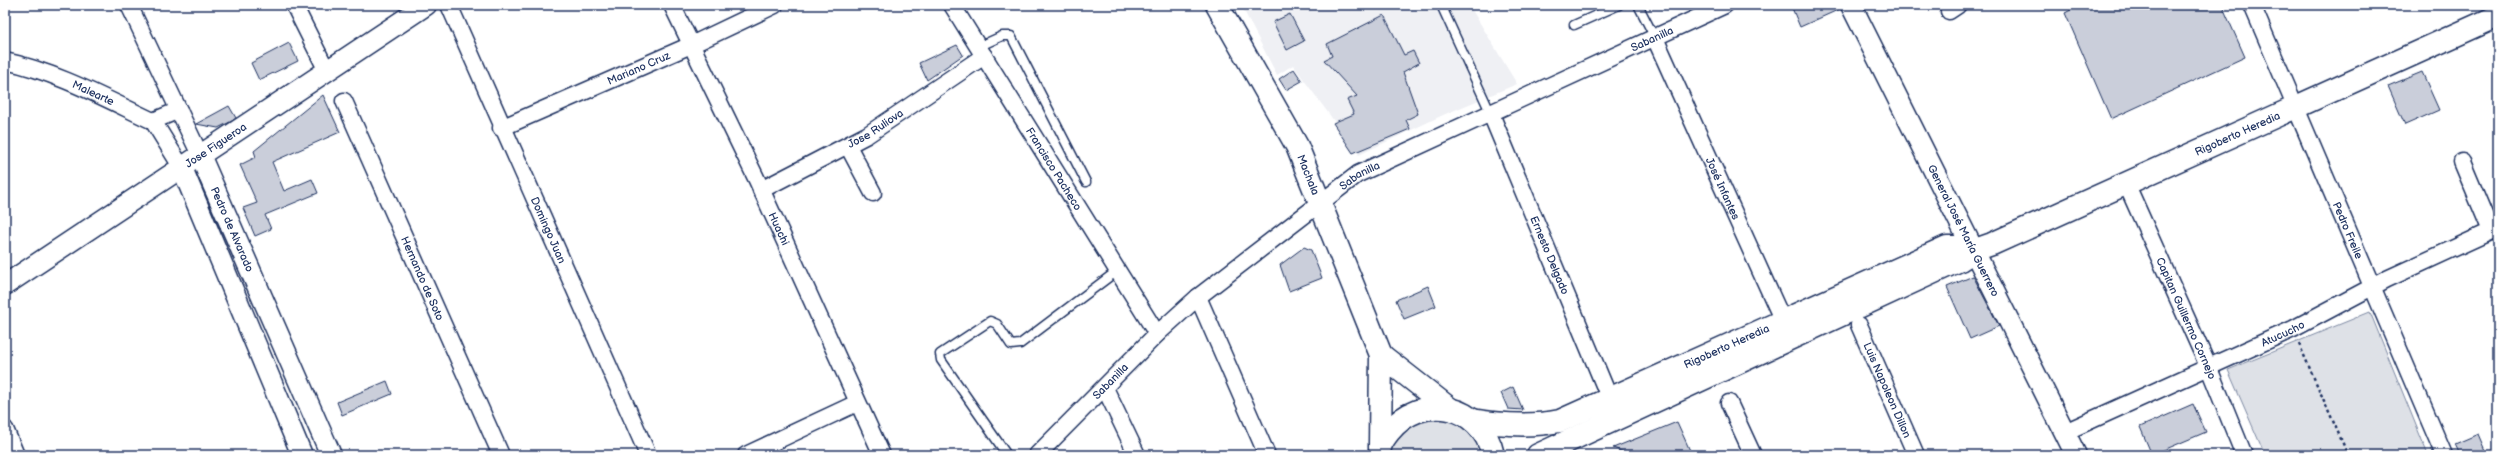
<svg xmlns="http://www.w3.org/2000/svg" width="2503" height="460" viewBox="0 0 2503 460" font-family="'Balsamiq Sans',sans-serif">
	<rect width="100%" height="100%" fill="#fff"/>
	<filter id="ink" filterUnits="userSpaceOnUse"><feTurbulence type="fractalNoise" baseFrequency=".025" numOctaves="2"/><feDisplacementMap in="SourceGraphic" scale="8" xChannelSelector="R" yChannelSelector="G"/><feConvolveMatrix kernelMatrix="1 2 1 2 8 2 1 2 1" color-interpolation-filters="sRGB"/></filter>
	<g filter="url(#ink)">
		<polygon fill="#eff0f4" points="1241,5 1469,5 1517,84 1443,115 1359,155 1293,65 1277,75"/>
		<g fill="#dee1e7" stroke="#7c88a2">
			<polygon points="2370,312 2428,455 2265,455 2228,370"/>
			<polygon points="1435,414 1467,423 1487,455 1386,455 1403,426"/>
		</g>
		<g fill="#caceda" stroke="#1b2f5e">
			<polygon points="1800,5 1840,5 1840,9 1800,27 1792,8"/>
			<polygon points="2080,5 2222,5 2245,57 2111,119 2065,13"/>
			<polygon points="1290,14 1304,41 1287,50 1273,22"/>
			<polygon points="1384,15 1404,55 1413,51 1419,63 1403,72 1418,114 1406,120 1410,129 1353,153 1333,123 1354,114 1347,100 1357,96 1324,60 1332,56 1327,44"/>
			<polygon points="289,43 298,61 259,80 251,63"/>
			<polygon points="957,45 963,55 927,80 919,63"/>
			<polygon points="1294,69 1302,81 1286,90 1279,79"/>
			<polygon points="2422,72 2439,110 2405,125 2388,86"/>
			<polygon points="323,95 340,132 272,162 284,191 312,179 318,193 265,215 271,229 255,236 243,208 257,203 240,165 256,157 254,151"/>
			<polygon points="229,106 236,118 232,121 218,128 196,124"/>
			<polygon points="1304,247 1311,250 1322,278 1289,291 1280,265"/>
			<polygon points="1973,276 1999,326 1970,339 1947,287"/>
			<polygon points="1428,286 1436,306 1404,319 1396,300"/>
			<polygon points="387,381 392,394 342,415 337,402"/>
			<polygon points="1513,387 1523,410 1508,409 1501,393"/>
			<polygon points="2193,404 2206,432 2152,455 2140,427"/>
			<polygon points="1677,422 1692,455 1632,455 1613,448"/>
			<polygon points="2478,434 2487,455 2460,455 2455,444"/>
		</g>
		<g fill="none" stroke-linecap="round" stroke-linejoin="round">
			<defs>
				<g id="service">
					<polyline points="1441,5 1491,114"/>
					<polyline points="1638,5 1655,38"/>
					<polyline points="1574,25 1619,5"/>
					<polyline points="978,47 1002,36 1011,36 1086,182"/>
					<polyline points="1007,455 941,360 940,354 990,321 997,324 1011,345 1020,344 1117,271"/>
				</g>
				<g id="minor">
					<polyline points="129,5 200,155"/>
					<polyline points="294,5 327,71"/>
					<path id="s1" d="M449,5l199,450"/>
					<path id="s2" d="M672,5l85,175 125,275"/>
					<path id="s3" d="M952,5l205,329"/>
					<path id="s4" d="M2252,5l192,450"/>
					<polyline points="1949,11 1958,5"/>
					<path id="s5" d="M1655,38l132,292"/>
					<path id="s6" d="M5,61c52,11 101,38 148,60l26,-11"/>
					<path id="s7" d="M344,101l157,354"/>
					<path id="s8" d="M1491,114l118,283"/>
					<polyline points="153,121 182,168"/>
					<path id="s9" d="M501,128l190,-83 84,-40"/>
					<polyline points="848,146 873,193"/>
					<polyline points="2462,162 2491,231"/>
					<path id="s10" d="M2126,183l82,183 36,89"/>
					<path id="s11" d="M761,190l106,-55 117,-79"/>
					<polyline points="1198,297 1267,455"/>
					<path id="s12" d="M1859,325l57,130"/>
					<polyline points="1105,388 1137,455"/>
					<polyline points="1729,403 1753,455"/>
					<polyline points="5,429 16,455"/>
					<path id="s13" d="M2065,432l228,-103 94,-50 111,-51"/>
					<polyline points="746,455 857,403"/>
					<path id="s14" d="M1037,455l120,-121 41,-37 160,-123 367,-169"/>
				</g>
				<g id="tertiary">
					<path id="s15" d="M1851,5l225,450"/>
					<path id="s16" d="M200,155l131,300"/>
					<polyline points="182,168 302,455"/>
					<path id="s17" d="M5,285l421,-280"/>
				</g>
				<g id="secondary">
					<path id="s18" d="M1217,5l80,141 84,209 -1,89"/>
					<polyline points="1381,355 1450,409"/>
					<path id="s19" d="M1472,420c30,5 58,7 88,1l387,-174h14l14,3"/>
					<path d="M1380,448c1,-6 5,-11 9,-16 32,-41 93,-28 104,23"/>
					<path id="s20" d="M1538,455l422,-195 15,-10 17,-6 506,-228"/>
				</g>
			</defs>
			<use href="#service" stroke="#1b2f5e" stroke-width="11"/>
			<use href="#minor" stroke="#1b2f5e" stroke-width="19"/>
			<use href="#tertiary" stroke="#1b2f5e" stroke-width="23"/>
			<use href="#secondary" stroke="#1b2f5e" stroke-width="25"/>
			<polyline stroke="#1b2f5e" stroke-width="2.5" stroke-dasharray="3 3" stroke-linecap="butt" points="2299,344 2348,455"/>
			<use href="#service" stroke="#fff" stroke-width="8"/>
			<use href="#minor" stroke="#fff" stroke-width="16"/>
			<use href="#tertiary" stroke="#fff" stroke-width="20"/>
			<use href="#secondary" stroke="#fff" stroke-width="22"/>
		</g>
	</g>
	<g text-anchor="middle" stroke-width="3" stroke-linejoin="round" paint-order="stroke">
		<g font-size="11" fill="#1b2f5e" stroke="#fff">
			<text dy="4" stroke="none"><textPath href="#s14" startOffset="751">Sabanilla</textPath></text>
			<text dy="4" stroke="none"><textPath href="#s9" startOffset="150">Mariano Cruz</textPath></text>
			<text dy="4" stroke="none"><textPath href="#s6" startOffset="94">Malearte</textPath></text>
			<text dy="4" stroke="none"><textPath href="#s11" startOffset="130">Jose Ruliova</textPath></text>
			<text dy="4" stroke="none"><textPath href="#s20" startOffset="770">Rigoberto Heredia</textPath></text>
			<text dy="4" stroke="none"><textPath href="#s17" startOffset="253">Jose Figueroa</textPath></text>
			<text dy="4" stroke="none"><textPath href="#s3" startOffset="193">Francisco Pacheco</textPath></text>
			<text dy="4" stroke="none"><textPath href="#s18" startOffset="193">Machala</textPath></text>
			<text dy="4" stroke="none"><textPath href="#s14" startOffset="428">Sabanilla</textPath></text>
			<text dy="4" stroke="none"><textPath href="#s5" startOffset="165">José Infantes</textPath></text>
			<text dy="4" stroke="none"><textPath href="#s16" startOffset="81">Pedro de Alvarado</textPath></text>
			<text dy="4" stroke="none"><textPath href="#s2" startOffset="248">Huachi</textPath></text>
			<text dy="4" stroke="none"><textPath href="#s1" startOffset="246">Domingo Juan</textPath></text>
			<text dy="4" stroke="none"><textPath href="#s15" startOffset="252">General José María Guerrero</textPath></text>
			<text dy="4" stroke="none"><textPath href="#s4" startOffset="245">Pedro Freile</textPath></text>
			<text dy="4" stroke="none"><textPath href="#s8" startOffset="153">Ernesto Delgado</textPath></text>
			<text dy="4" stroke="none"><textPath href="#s7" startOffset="194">Hernando de Soto</textPath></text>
			<text dy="4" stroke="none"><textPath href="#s10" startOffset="148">Capitan Guillermo Cornejo</textPath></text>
			<text dy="4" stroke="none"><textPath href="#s13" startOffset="239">Atucucho</textPath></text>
			<text dy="4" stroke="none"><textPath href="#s19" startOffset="271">Rigoberto Heredia</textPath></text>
			<text dy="4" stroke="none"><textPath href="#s14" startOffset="104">Sabanilla</textPath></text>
			<text dy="4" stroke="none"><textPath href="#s12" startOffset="71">Luis Napoleon Dillon</textPath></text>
		</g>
	</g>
	<rect width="2503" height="460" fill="none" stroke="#fff" stroke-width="20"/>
	<rect x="10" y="10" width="2483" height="440" fill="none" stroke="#1b2f5e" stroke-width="1.5" filter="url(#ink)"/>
</svg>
